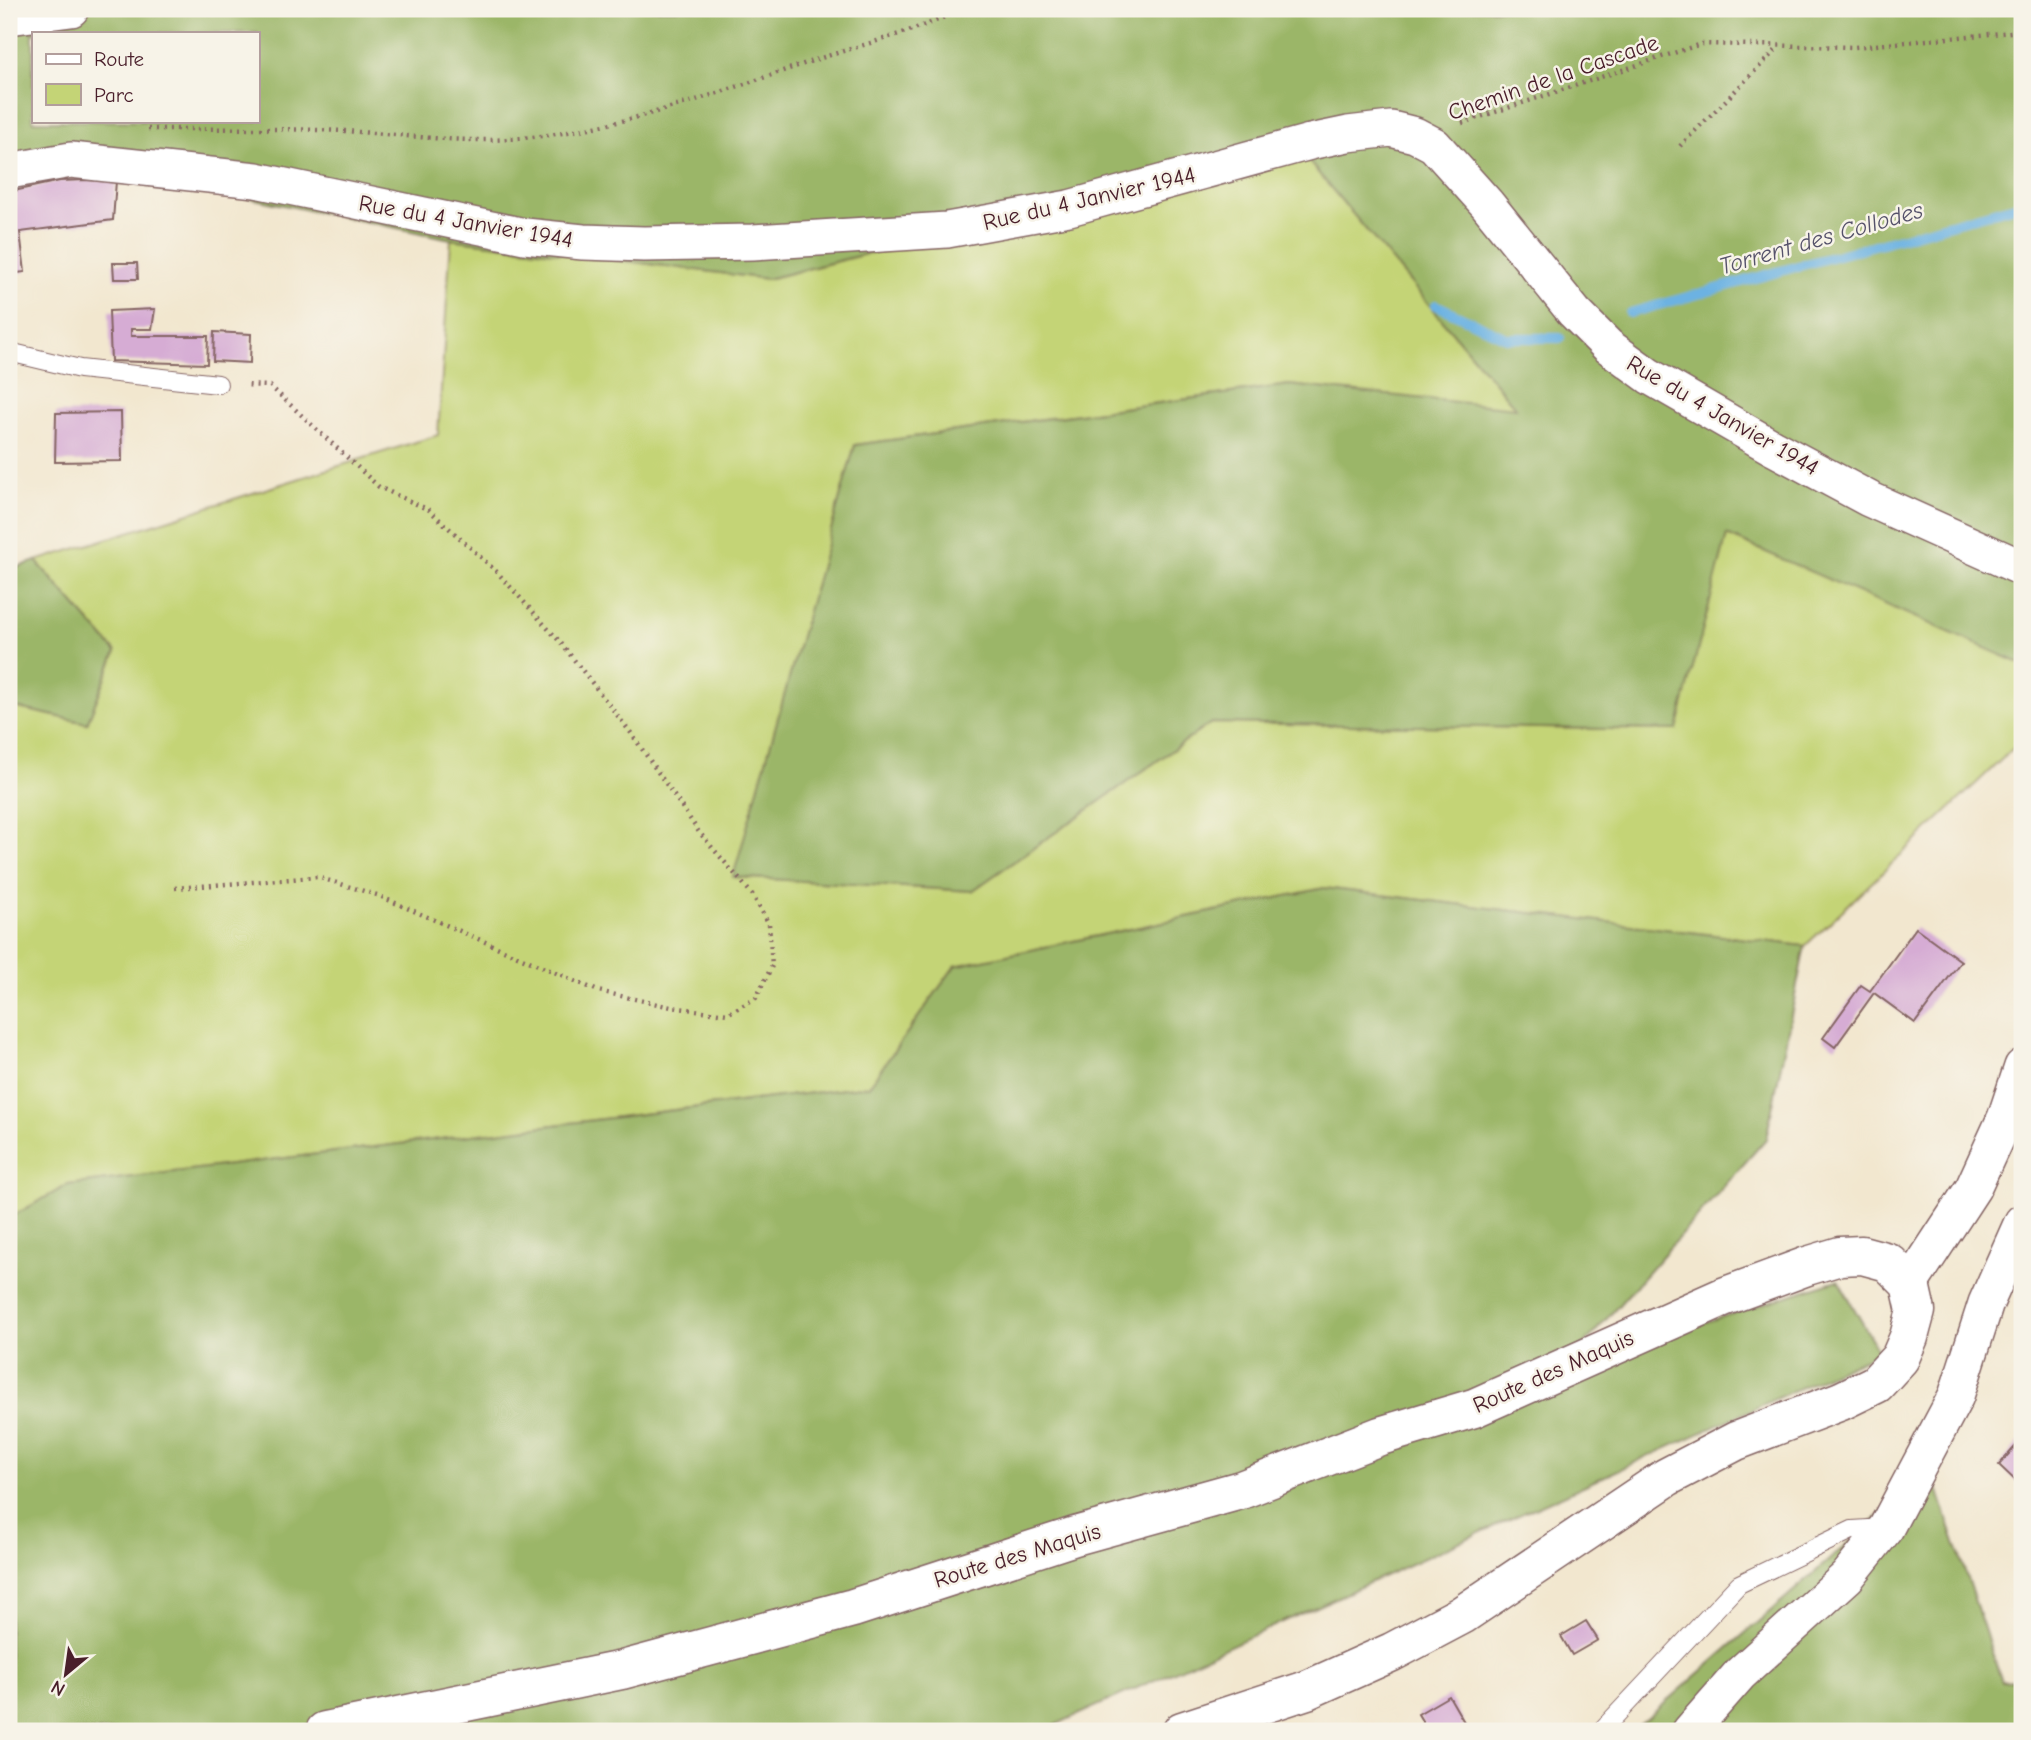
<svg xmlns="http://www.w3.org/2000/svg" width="2031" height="1740" viewBox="0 0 2031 1740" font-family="'Comic Neue',sans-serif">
	<rect width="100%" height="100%" fill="#f7f3e8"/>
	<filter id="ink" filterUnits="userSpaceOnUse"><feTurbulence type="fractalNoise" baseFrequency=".0143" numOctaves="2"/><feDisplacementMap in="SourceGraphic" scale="14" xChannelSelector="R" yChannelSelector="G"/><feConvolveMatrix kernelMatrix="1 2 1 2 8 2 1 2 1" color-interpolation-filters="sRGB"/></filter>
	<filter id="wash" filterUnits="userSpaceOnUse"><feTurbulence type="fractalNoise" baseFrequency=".00686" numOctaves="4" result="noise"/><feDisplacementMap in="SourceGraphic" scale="28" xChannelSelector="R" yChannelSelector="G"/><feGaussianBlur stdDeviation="1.57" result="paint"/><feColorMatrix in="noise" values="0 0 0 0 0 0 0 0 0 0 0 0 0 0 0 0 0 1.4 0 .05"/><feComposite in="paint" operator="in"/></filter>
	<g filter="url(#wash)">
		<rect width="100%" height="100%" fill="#f2e7cf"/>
		<polygon fill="#c4d476" stroke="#877a50" stroke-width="2" points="1295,145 1517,409 1289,385 855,445 734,877 972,891 1211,723 1676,730 1727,535 2022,664 2022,740 1805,946 1324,888 955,966 869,1086 68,1185 9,1218 9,706 87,723 116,652 36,561 438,435 451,239 768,279"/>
		<g fill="#9bb667" stroke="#726a49" stroke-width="2" fill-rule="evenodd">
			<path d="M9,9h2013v655l-295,-129 -50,195 -466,-7 -239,168 -239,-14 122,-432 434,-60 227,23 -221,-263 -528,134 -316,-40 -280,-57 -116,-15 -46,10zM33,33h224v88h-224z"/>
			<polygon points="36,561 116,652 87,723 9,706 9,570"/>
			<polygon points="1324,888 1805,946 1766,1139 1564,1367 1838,1280 1879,1352 1042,1731 9,1731 9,1218 68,1185 869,1086 955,966"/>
			<polygon points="1931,1471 2002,1682 2022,1678 2022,1731 1633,1731"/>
		</g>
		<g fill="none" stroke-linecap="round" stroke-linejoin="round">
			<g stroke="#6cb2e2" stroke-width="10">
				<polyline points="1436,305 1506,338 1560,338"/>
				<polyline points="1630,313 2022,204"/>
			</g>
		</g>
		<g id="blocks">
			<g fill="#d6acd4">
				<polygon points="86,180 116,181 113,220 20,232 25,272 9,274 9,192 60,181"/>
				<polygon points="113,263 137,263 138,279 114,279"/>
				<polygon points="155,309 152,329 131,329 131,336 208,336 207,364 111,361 109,311"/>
				<polygon points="214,332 251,334 250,363 213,361"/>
				<polygon points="121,412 122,461 55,462 56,413"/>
				<polygon points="1916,928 1961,961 1915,1023 1874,993 1835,1047 1823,1038 1861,985 1870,991"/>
				<polygon points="2022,1439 2022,1487 1999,1465"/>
				<polygon points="1586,1621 1598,1640 1572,1655 1561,1636"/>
				<polygon points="1449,1696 1464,1722 1461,1723 1466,1731 1428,1731 1418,1714"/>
			</g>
		</g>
	</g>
	<g filter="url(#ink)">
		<use href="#blocks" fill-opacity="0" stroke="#856564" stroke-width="2"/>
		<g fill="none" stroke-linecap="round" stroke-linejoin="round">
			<defs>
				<g id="service">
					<polyline points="9,352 80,369 218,384"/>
					<polyline points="1601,1731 1739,1584 1852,1530 1886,1528"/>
				</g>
				<g id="minor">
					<polyline points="9,17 71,9"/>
					<polyline points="9,171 71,160 256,180 525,236 583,242 644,244 753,242 947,230 1069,208 1310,142 1348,134 1391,129 1415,135 1434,145 1487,204 1574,312 1608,346 1649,376 1772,447 1869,499 2022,568"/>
					<polyline points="1910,1284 1973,1188 2005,1118 2022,1067"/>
					<polyline points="1690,1731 1740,1674 1847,1577 1886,1528 1956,1396 1986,1303 2022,1222"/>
				</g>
				<polyline id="tertiary" points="325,1731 622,1670 853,1608 1075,1536 1241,1490 1380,1436 1474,1408 1723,1297 1807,1266 1840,1256 1862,1255 1888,1262 1910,1284 1916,1311 1909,1337 1900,1358 1876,1384 1841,1401 1736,1441 1667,1477 1462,1615 1392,1652 1307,1690 1182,1731"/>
			</defs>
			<use href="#service" stroke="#856564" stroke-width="20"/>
			<use href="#minor" stroke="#856564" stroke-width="38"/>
			<use href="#tertiary" stroke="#856564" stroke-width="41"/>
			<g stroke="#856564" stroke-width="4.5" stroke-dasharray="2 5" stroke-linecap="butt">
				<polyline points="1462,123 1701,44 1855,47 2022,31"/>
				<path d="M148,129c65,0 131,-1 196,2 55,3 110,12 165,8 108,-7 211,-47 312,-81 47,-15 97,-27 141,-49"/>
				<polyline points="1680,146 1778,48"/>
				<polyline points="175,888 317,877 377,895 598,991 671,1007 727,1014 756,998 772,966 769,924 752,894 699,832 631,733 561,643 497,572 429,510 379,487 270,386 244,385"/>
			</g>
			<use href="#service" stroke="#fff" stroke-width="18"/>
			<use href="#minor" stroke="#fff" stroke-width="35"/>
			<use href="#tertiary" stroke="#fff" stroke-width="38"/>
		</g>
	</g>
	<g text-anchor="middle" stroke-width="5" stroke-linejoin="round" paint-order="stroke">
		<g font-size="23" fill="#4a1f2b" stroke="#f7f3e8">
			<text transform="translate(1553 77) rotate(-19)" y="8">Chemin de la Cascade</text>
			<text transform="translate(1089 198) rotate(-13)" y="8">Rue du 4 Janvier 1944</text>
			<text transform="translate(466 221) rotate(10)" y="8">Rue du 4 Janvier 1944</text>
			<text transform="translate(1723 415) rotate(30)" y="8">Rue du 4 Janvier 1944</text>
			<text transform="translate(1553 1371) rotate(-24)" y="8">Route des Maquis</text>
			<text transform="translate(1017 1555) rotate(-17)" y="8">Route des Maquis</text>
		</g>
		<g font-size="24" font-style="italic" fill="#56526b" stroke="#f7f3e8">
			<text transform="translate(1821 238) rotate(-16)" y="8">Torrent des Collodes</text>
		</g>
	</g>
	<rect width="2031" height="1740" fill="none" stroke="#f7f3e8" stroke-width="35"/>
	<rect x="32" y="32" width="228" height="91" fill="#f7f3e8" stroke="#b29e9c" stroke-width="2"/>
	<rect x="46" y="54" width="35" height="10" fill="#ffffff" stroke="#b29e9c" stroke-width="2"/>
	<text x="94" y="66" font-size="21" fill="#4a1f2b">Route</text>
	<rect x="46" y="84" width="35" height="21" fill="#c4d476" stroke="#b29e9c" stroke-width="2"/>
	<text x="94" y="102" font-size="21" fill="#4a1f2b">Parc</text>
	<g transform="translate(66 1674) rotate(209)" stroke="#f7f3e8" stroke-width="5" paint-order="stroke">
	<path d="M0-5L12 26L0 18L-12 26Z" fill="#4a1f2b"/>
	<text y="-10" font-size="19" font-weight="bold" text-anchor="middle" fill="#4a1f2b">N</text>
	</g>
</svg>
